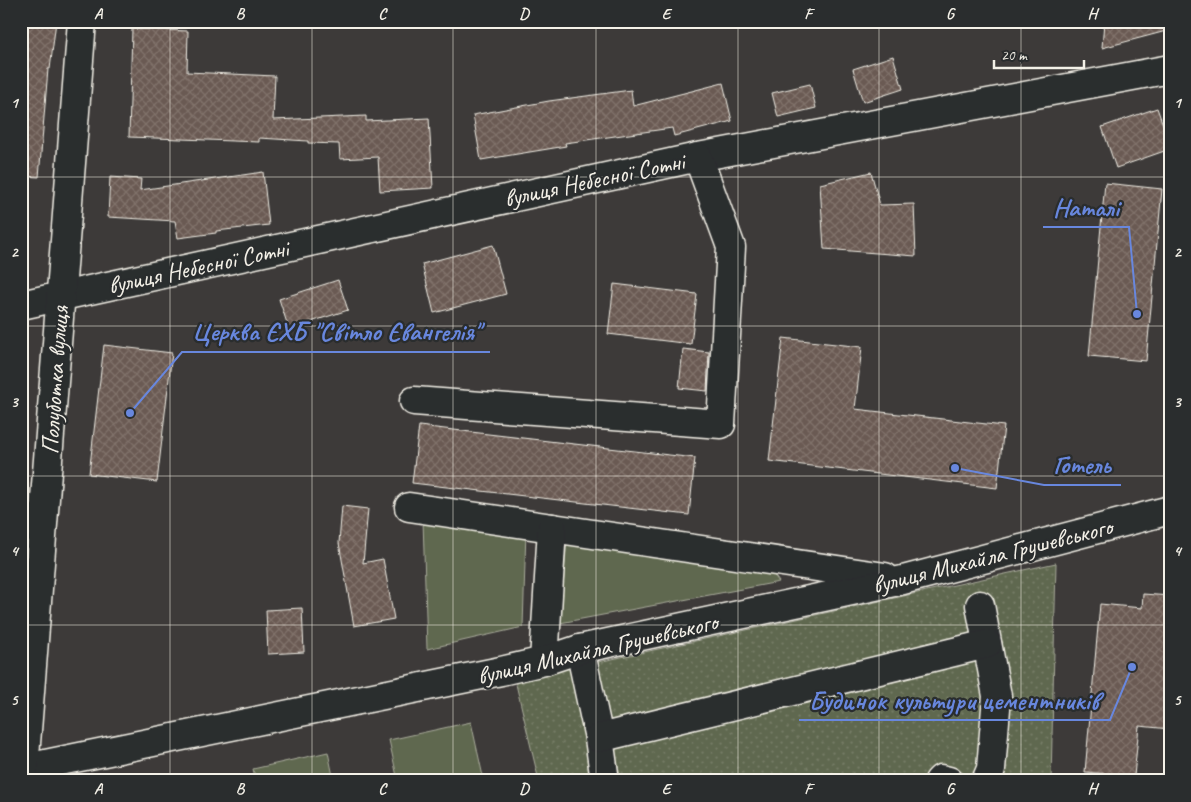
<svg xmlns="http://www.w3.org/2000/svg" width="1191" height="802" viewBox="0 0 1191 802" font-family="Caveat,sans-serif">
	<defs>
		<pattern id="park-dots" width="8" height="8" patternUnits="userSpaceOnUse" patternTransform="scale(1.25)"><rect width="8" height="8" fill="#5f684f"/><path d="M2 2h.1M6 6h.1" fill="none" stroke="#777e68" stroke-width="1.8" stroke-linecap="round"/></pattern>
		<pattern id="building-cross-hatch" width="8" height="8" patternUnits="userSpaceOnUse" patternTransform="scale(1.25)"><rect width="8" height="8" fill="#6a5a52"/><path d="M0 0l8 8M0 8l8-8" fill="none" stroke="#80726b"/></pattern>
	</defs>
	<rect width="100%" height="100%" fill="#3d3a39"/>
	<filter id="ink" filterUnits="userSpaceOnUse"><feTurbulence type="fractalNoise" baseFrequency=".02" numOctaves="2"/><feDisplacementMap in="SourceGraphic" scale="10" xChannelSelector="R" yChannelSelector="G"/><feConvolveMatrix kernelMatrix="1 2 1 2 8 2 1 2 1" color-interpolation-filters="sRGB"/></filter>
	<g filter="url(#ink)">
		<g fill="#5f684f" stroke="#aaac9c">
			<polygon points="423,520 526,530 523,627 427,649"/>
			<polygon points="567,539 768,567 779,582 560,623"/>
			<polygon points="471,722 484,781 398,781 389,740"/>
			<polygon points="328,752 334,781 256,781 253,769"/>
		</g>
		<polygon fill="url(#park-dots)" stroke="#aaac9c" points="1056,563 1051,781 539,781 515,680"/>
		<g fill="url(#building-cross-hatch)" stroke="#f4f1e8">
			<polygon points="21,21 56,21 50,69 48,69 39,177 21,176"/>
			<polygon points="1104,21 1170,21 1170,30 1102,48"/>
			<polygon points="132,29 188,31 187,72 275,76 273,120 366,116 366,121 429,118 433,188 380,191 378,157 340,159 339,144 308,143 308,141 259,138 259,142 129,137"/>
			<polygon points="893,56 903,89 863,102 853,69"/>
			<polygon points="723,83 732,121 674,136 672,128 565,143 566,146 481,160 473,115 549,101 631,90 633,106"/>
			<polygon points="810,84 816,108 778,117 772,93"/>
			<polygon points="1157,108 1170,144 1170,149 1116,168 1102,127"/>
			<polygon points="263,172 269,225 216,231 216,233 178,238 175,221 108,217 110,177 141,179 140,190"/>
			<polygon points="871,172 880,205 914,204 916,256 824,249 820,184"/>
			<polygon points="1105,183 1162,189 1146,361 1089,356"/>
			<polygon points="493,245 506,294 434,313 422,264"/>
			<polygon points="338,280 348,310 289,329 279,299"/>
			<polygon points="614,284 697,294 691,344 608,334"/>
			<polygon points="783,338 862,347 855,409 1004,426 997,488 769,461"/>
			<polygon points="104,345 172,353 157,482 89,474"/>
			<polygon points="683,349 709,352 707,391 679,388"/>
			<polygon points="419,426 695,458 689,515 412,483"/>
			<polygon points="342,506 368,509 363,563 383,559 394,619 354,626 339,543"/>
			<polygon points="1143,594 1170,596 1170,729 1139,726 1134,776 1085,772 1100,604 1142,608"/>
			<polygon points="302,608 304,652 268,654 266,610"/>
		</g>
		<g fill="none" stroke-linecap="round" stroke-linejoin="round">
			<defs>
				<g id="minor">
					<polyline points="21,305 698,157 1170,69"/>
					<polyline points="414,401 721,424 731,247 698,157"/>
					<polyline points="409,507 885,577"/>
					<polyline points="980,605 997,696 991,769 986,781"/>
					<polyline points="580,649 599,738 605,781"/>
					<polyline points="544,661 552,528"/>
					<polyline points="599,738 987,644"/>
					<polyline points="21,769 501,671 544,661 580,649 903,580 1170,510"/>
					<polyline points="24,769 82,21"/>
					<polyline points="939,781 941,779 949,781"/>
				</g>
			</defs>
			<use href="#minor" stroke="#f4f1e8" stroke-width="31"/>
			<use href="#minor" stroke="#2a2d2e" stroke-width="28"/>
		</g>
	</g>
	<path fill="none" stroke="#f4f1e8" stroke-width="1" stroke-opacity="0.55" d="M170,21v760M312,21v760M453,21v760M596,21v760M738,21v760M879,21v760M1021,21v760M21,177h1149M21,326h1149M21,476h1149M21,625h1149"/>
	<g text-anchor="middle" stroke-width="4.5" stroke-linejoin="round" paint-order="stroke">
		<g font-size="25" fill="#f4f1e8" stroke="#2a2d2e">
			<text transform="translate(594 179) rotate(-12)" y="9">вулиця Небесної Сотні</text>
			<text transform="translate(198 266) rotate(-12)" y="9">вулиця Небесної Сотні</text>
			<text transform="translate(54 380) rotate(-86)" y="9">Полуботка вулиця</text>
			<text transform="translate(992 555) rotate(-14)" y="9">вулиця Михайла Грушевського</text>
			<text transform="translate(597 648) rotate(-13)" y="9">вулиця Михайла Грушевського</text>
		</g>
	</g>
	<path fill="none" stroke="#6887de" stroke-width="2" d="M1137 314L1129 227H1043M130 413L182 352H490M955 468L1044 485H1121M1132 667L1110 720H799"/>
	<g fill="#6887de" stroke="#2a2d2e" stroke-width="2">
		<circle cx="1137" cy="314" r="5"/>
		<circle cx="130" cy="413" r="5"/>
		<circle cx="955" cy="468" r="5"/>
		<circle cx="1132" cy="667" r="5"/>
	</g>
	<g font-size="26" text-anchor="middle" font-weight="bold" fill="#6887de" stroke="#2a2d2e" stroke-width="4.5" stroke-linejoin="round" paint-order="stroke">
		<text x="1086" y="216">Наталі</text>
		<text x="336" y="340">Церква ЄХБ "Світло Євангелія"</text>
		<text x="1082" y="473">Готель</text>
		<text x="954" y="709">Будинок культури цементників</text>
	</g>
	<rect width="1191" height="802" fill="none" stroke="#2a2d2e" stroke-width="55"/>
	<path d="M994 60v8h90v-8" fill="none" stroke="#f4f1e8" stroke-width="2.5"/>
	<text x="1001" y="60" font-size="15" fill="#f4f1e8" stroke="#2a2d2e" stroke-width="4" paint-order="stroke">20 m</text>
	<rect x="28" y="28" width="1136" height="746" fill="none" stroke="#f4f1e8" stroke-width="2"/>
	<g font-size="16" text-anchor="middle" font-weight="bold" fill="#f4f1e8">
		<text x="98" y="19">A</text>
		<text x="240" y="19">B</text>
		<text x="382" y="19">C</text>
		<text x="524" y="19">D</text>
		<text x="666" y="19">E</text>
		<text x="808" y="19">F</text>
		<text x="950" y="19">G</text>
		<text x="1092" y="19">H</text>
		<text x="14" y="108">1</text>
		<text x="1177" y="108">1</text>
		<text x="14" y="257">2</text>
		<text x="1177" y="257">2</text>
		<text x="14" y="407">3</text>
		<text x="1177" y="407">3</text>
		<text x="14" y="556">4</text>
		<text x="1177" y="556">4</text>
		<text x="14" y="705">5</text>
		<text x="1177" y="705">5</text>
		<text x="98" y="794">A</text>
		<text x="240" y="794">B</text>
		<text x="382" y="794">C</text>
		<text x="524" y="794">D</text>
		<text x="666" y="794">E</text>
		<text x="808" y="794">F</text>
		<text x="950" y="794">G</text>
		<text x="1092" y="794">H</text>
	</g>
</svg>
